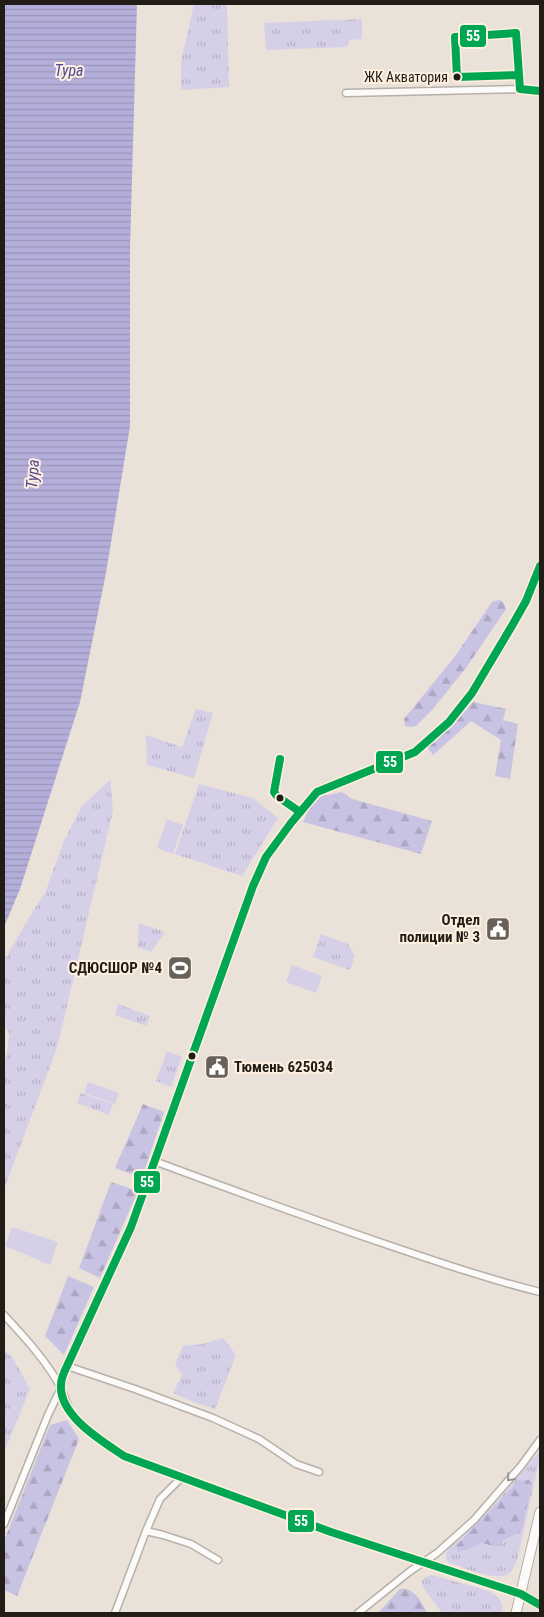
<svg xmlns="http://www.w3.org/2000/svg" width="544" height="1617" viewBox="0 0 544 1617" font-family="'Roboto Condensed',sans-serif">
	<defs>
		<pattern id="grass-tufts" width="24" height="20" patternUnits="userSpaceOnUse" patternTransform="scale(1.25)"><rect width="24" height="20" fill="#d5cfe8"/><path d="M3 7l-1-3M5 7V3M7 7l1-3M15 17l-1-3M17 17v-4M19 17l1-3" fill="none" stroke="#b7b1c6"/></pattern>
		<pattern id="forest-firs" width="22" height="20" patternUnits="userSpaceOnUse" patternTransform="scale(1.25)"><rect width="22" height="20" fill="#c8c2e3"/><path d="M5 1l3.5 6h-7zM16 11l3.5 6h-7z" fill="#aca6c2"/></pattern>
		<pattern id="water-rules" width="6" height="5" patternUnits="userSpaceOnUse" patternTransform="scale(1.25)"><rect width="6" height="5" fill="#b4aeda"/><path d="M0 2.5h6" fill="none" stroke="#9a95ba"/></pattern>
	</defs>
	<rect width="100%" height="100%" fill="#eae2d9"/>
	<g fill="url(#grass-tufts)">
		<polygon points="194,4 227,4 229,87 181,90 181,61"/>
		<polygon points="362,19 362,39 349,40 347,47 266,50 264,23"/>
		<polygon points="196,709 213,713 194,778 147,765 146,735 182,747"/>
		<polygon points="110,780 113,811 57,1048 4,1189 4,1066 7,1054 9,1033 4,1025 4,965 5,959 33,911 45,893 64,841 82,806"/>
		<polygon points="199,784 253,798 278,818 242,876 175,854"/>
		<polygon points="139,923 165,932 151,952 138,947"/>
		<polygon points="321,934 348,944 355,956 350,970 313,957"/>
		<polygon points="118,1004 150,1016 146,1026 115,1015"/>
		<polygon points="167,1051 182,1057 171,1087 156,1081"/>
		<polygon points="81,1093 113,1104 109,1115 77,1103"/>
		<polygon points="223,1338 236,1355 215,1409 193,1402 173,1393 182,1375 175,1364 183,1346 202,1344"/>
		<polygon points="4,1350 13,1358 30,1389 4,1452"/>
		<path d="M538,1453l1,1 1,3 -23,104c-2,3 -4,8 -6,11 -11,12 -49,-5 -63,-10l-2,-3v-6l5,-7 11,-8 38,-40z"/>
		<path d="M432,1575l57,16c10,5 15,11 13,22h-60l-20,-27v-5l3,-4z"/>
	</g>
	<g fill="url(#forest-firs)">
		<polygon points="499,600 503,602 506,609 466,668 432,710 416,726 411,727 405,726 404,719 456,655 492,602"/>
		<polygon points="473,702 506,709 503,720 518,724 510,779 495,776 501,740 471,721 433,755 427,747 456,721"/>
		<polygon points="342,792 352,799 432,821 421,854 303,822 314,798"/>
		<polygon points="143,1104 164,1112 142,1178 115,1168"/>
		<polygon points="111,1182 138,1191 100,1278 79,1268"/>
		<polygon points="68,1276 94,1287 64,1355 45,1336"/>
		<polygon points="67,1420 79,1439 17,1596 4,1590 4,1541 50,1425"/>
		<polygon points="529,1480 532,1484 522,1529 512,1536 504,1539 495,1546 481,1543 467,1550 458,1552 456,1546 519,1481"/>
		<path d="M400,1589c14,-2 22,13 27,24h-49z"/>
	</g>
	<g fill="#d5cfe8">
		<polygon points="167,819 183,825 173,854 157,848"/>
		<polygon points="292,965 322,976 316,993 286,982"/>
		<polygon points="88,1082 119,1093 115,1104 84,1093"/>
		<polygon points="12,1227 58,1242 50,1265 5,1246"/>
	</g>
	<polygon fill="url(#water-rules)" points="4,4 137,4 130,248 130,426 106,573 80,702 20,889 4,927"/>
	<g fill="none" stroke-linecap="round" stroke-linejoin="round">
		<defs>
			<g id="street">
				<polyline points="346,93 520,89 540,91"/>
				<path d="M154,1161c78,29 155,57 234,84 50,17 100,34 152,47"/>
				<path d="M4,1315c21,23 42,45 57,73 4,9 6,19 12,27 14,18 32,29 51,41l207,76 190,62"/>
				<polyline points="67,1366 135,1389 213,1418 259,1439 296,1464 319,1472"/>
				<polyline points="4,1524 48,1415 61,1388 63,1376 67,1366 131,1227 147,1185 199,1035 253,886 266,857 291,823 317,792 415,752 449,722 472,693 513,624 526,601 540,566"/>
				<polyline points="146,1531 163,1535 191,1544 218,1560"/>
				<polyline points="115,1613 146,1531 160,1499 181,1478"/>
				<polyline points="358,1613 409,1572 437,1553 474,1520 521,1466 540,1440"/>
			</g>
			<g id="secondary">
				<polyline points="521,1594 540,1605"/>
				<polyline points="516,1613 540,1512"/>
			</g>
		</defs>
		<use href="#street" stroke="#b6b0a9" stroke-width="9"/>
		<use href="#secondary" stroke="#b6b0a9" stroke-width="11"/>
		<use href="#street" stroke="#fcfbf9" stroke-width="6"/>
		<use href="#secondary" stroke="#fcfbf9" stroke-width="9"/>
		<defs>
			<g id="bus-1">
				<polyline points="518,75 457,77 455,37 516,33 520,89 540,91"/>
				<path d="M540,566l-14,35 -13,23 -41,69 -23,29 -34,30 -98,40 -26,31 -25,34 -13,29 -122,341 -64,139c-3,6 -6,12 -6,19 -2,31 41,56 63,71l207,76 190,62 19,11"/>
				<polyline points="280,759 274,792 277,796 300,812"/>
			</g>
		</defs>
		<use href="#bus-1" stroke="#fff0df" stroke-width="11"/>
		<use href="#bus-1" stroke="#00a651" stroke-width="8"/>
	</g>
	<defs><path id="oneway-chevron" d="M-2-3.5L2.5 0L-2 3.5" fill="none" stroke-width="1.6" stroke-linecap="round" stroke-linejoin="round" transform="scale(1.25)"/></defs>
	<use stroke="#999793" href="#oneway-chevron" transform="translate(510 1478) rotate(131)"/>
	<defs>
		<symbol id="civic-square" viewBox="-11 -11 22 22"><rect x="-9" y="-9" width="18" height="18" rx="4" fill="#67615a" stroke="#fff0df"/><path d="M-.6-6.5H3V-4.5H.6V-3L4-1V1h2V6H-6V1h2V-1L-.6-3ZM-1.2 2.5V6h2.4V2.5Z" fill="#fff"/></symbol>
		<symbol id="stadium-square" viewBox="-11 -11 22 22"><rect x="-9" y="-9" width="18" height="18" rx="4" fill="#67615a" stroke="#fff0df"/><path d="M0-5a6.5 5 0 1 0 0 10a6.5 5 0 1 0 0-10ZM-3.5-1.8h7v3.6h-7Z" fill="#fff"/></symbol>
	</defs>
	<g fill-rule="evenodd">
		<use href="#civic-square" x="484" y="915" width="28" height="28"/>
		<use href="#stadium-square" x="166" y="954" width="28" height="28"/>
		<use href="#civic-square" x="203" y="1053" width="28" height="28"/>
	</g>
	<g fill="#211c16" stroke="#fff0df" stroke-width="2">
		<circle cx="457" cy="77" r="4.5"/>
		<circle cx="280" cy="798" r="4.5"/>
		<circle cx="192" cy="1056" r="4.5"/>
	</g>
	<g text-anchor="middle" stroke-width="4" stroke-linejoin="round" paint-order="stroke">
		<g font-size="14" fill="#211c16" stroke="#fff0df" text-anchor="end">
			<text x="448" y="82">ЖК Акватория</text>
		</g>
		<g font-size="15" font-weight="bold" fill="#211c16" stroke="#fff0df" text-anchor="end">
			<text x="480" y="925">Отдел<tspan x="480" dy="17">полиции № 3</tspan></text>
			<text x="162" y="973">СДЮСШОР №4</text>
			<text x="234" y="1072" text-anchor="start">Тюмень 625034</text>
		</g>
		<g font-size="16" font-style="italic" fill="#534897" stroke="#fff0df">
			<text x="69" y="76">Тура</text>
			<text transform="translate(32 474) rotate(-86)" y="6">Тура</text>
		</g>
	</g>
	<g stroke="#fff0df" stroke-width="2">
		<rect x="459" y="24" width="28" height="24" rx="5" fill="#00a651"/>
		<rect x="375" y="750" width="29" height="24" rx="5" fill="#00a651"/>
		<rect x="133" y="1170" width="28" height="24" rx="5" fill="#00a651"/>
		<rect x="287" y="1509" width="28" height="24" rx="5" fill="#00a651"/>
	</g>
	<g font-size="14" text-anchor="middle" font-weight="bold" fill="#fff">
		<text x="473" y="41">55</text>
		<text x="390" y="767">55</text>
		<text x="147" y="1187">55</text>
		<text x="301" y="1526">55</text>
	</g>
	<rect width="544" height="1617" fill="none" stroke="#211c16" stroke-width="10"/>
</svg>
